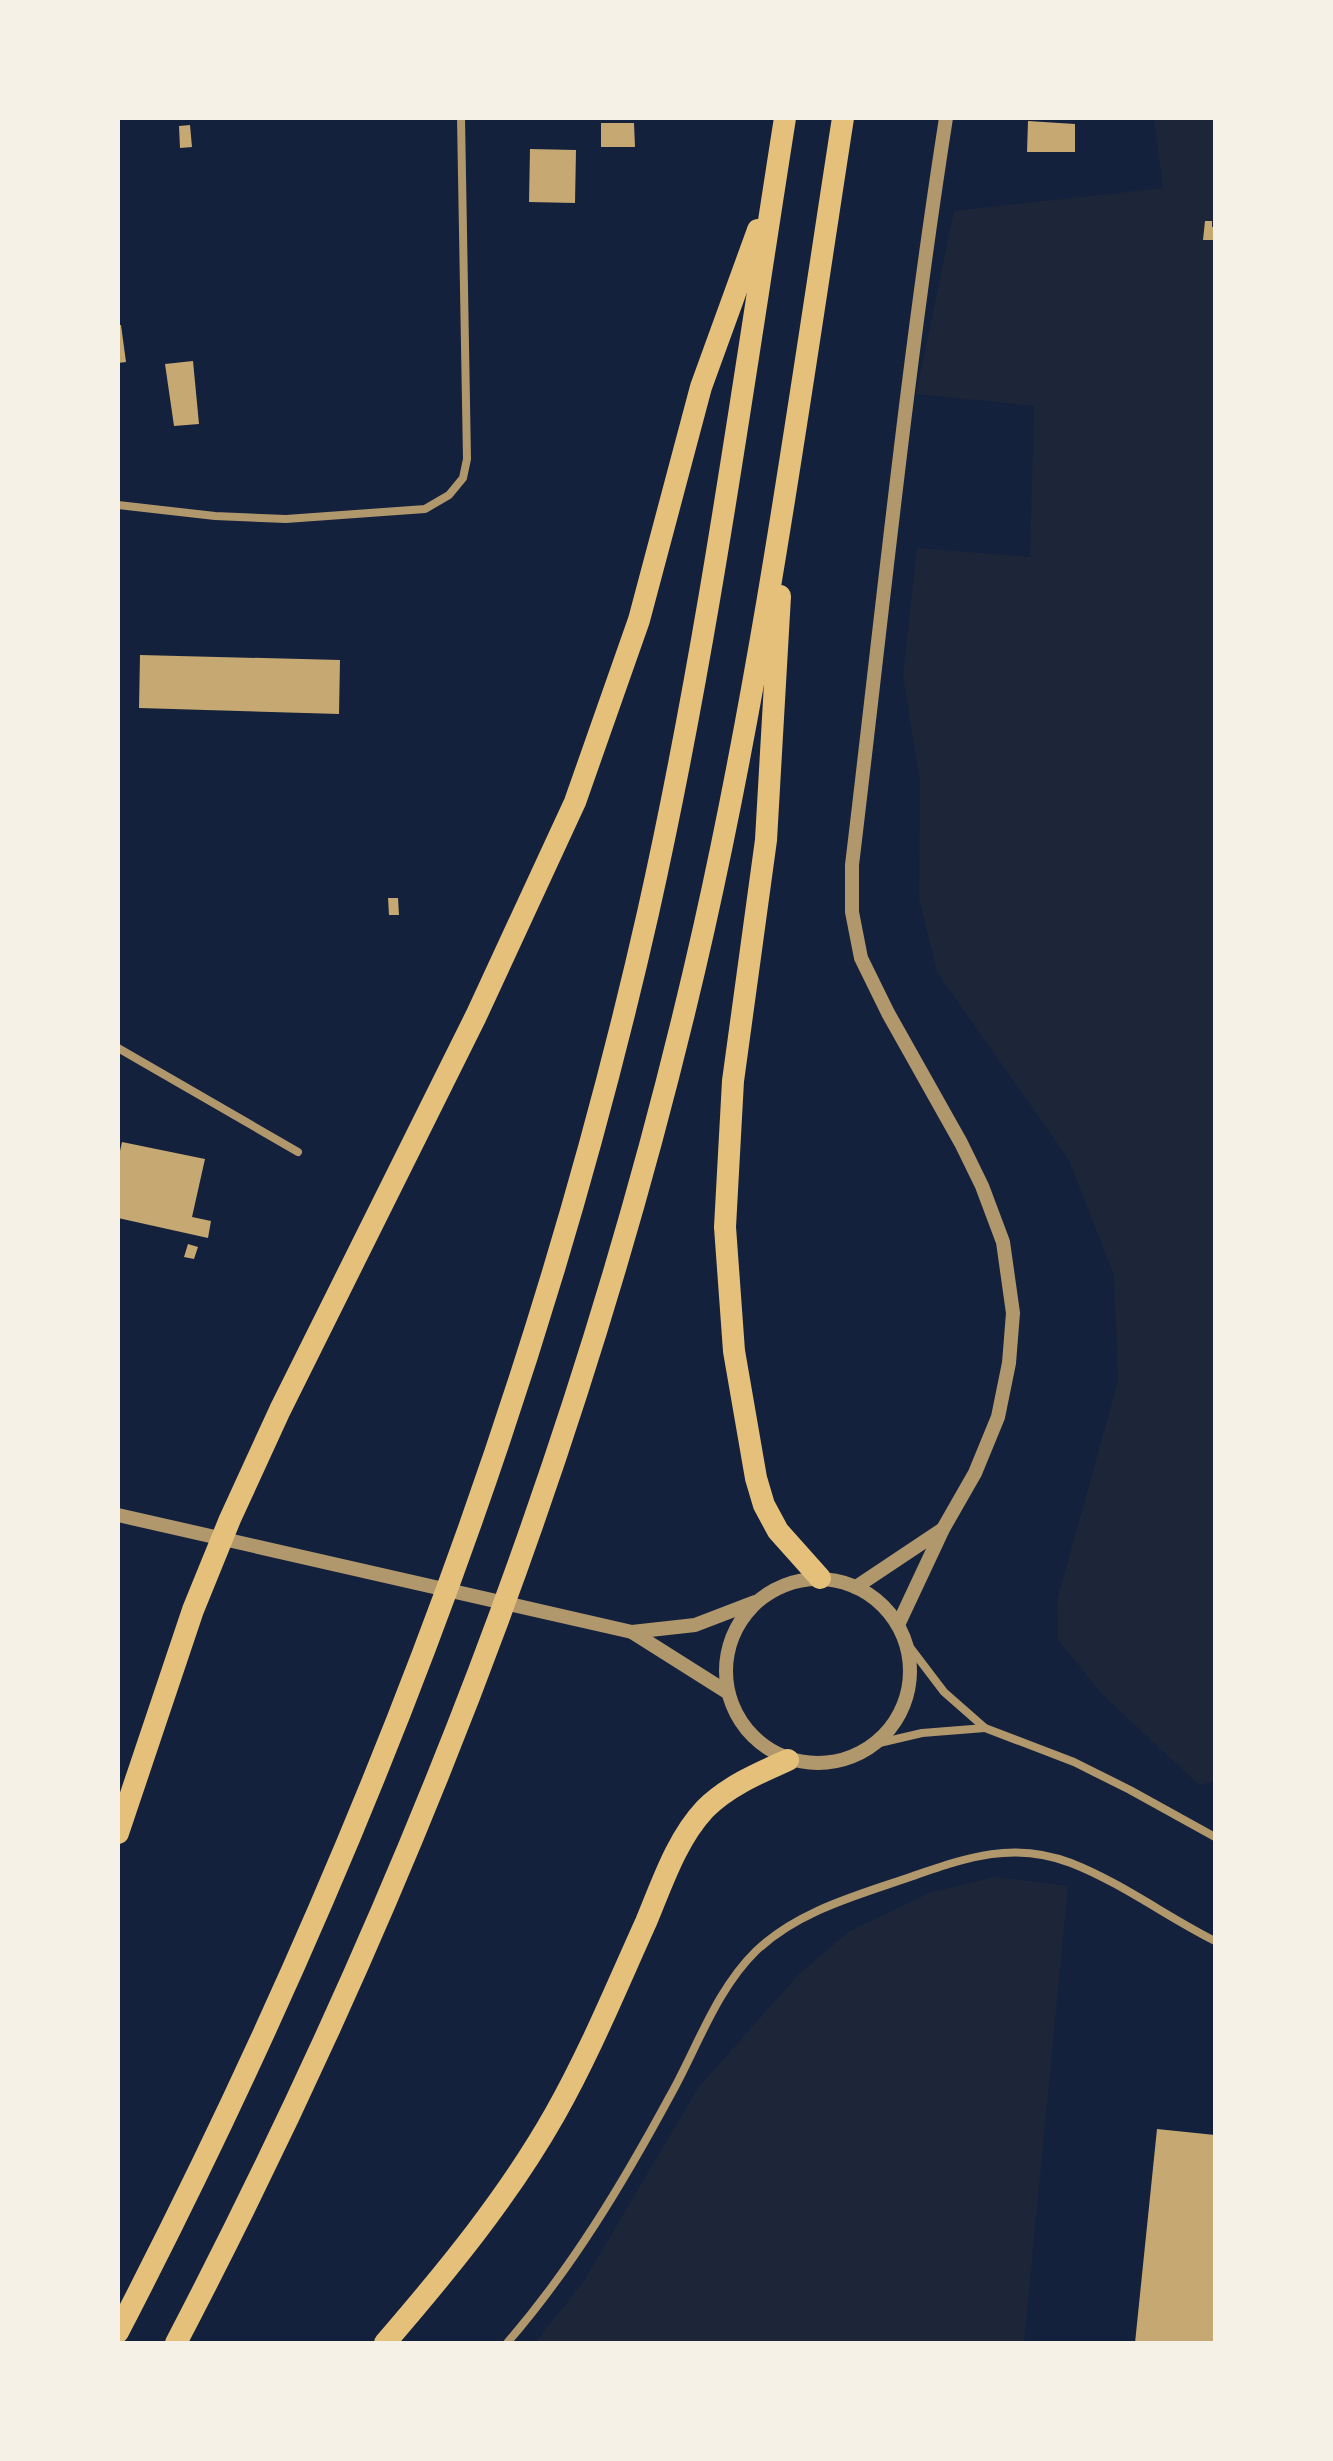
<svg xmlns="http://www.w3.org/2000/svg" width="1333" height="2461" viewBox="0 0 1333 2461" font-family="Georgia,serif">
	<rect width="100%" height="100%" fill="#14213d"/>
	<g fill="#1d2539">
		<polygon points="1154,118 1215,118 1215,1781 1199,1785 1102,1694 1058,1640 1057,1601 1118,1381 1114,1275 1069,1160 937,972 919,898 920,781 903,676 917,548 1030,557 1034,406 916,394 954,211 1163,188"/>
		<polygon points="995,1877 1068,1886 1024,2343 535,2343 584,2281 698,2088 799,1974 850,1931 929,1893"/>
	</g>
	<g fill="#c6a872">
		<polygon points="1028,121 1075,124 1075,152 1027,152"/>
		<polygon points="601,123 634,123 635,147 601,147"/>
		<polygon points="190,125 192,147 180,148 179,126"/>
		<polygon points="530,149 576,150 575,203 529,202"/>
		<polygon points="1205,221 1212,221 1212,227 1215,227 1215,240 1203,240"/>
		<polygon points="118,325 121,325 126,362 118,363"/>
		<polygon points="193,361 199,424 174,426 165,364"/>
		<polygon points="140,655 340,660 339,714 139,708"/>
		<polygon points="388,898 398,898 399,915 389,915"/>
		<polygon points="122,1142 205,1159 192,1217 211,1221 208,1238 118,1218 118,1160"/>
		<polygon points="188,1244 198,1247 194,1259 184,1257"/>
		<polygon points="1157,2129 1215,2135 1215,2341 1213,2343 1135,2343"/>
	</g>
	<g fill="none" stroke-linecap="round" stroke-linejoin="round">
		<g stroke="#b1986c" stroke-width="8">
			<polyline points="118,505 215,516 286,519 425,509 449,495 463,478 467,459 461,118"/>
			<polyline points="118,1048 298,1152"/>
			<polyline points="906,1642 944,1692 985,1728 1074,1762 1130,1790 1215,1837"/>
			<polyline points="875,1744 922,1733 985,1728"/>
			<path d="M507,2343c65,-75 116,-160 163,-247 27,-48 46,-106 86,-145 43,-41 103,-56 157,-75 55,-19 101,-35 158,-13 51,20 96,54 144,78"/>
		</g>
		<g stroke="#b1986c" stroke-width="14">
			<polyline points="118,1515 632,1632 727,1692"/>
			<circle cx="818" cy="1671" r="92"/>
			<polyline points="856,1587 943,1529"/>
			<path d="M898,1625l45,-96 32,-56 23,-56 11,-54 4,-50 -10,-71 -21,-56 -21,-43 -73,-130 -27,-55 -9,-46v-47c30,-249 55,-499 94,-747"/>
			<polyline points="632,1632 695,1625 755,1602"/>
		</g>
		<g stroke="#e5c07b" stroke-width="22">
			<polyline points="780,596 766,840 733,1081 725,1227 734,1351 756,1478 764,1505 778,1531 820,1578"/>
			<polyline points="118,1833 193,1610 230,1519 280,1410 476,1016 575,802 639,620 701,387 758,230"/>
			<path d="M118,2332c233,-450 418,-925 530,-1419 59,-263 95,-529 137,-795"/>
			<path d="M176,2343c233,-447 417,-923 528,-1415 60,-267 97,-540 139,-810"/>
			<path d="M385,2343c62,-72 123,-146 170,-229 35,-62 62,-128 91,-192 16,-38 30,-82 59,-113 23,-23 54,-36 83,-49"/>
		</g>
	</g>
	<rect width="1333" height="2461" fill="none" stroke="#f6f1e7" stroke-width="240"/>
</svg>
